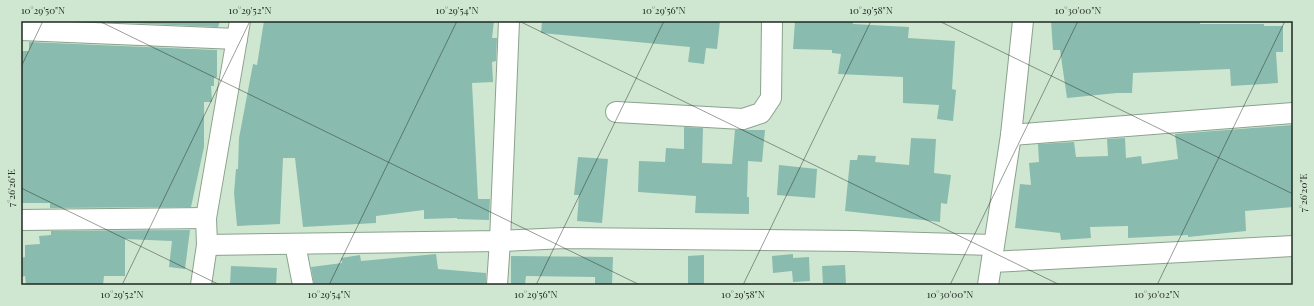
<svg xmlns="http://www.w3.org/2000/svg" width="1314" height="306" viewBox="0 0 1314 306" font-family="'Playfair Display',serif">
	<rect width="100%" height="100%" fill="#cfe7d1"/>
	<g fill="#8abbaf">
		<polygon points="81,21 220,21 218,27"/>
		<polygon points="264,21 494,21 492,38 497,38 496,61 492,62 493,82 472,83 478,199 490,199 489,220 457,219 457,218 424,219 424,210 376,216 376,223 303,227 295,158 283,158 280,224 237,226 234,193 236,169 238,169 239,138 253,64 257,65"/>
		<polygon points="542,21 720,21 717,49 706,48 704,64 688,62 690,47 541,33"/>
		<polygon points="795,21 853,21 853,24 909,27 908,38 955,41 952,89 956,90 953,121 937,119 939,105 903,103 903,77 838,74 841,54 832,53 832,50 793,49"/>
		<polygon points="1051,21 1200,21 1200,24 1264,24 1264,26 1283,26 1283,52 1276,52 1278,83 1231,86 1230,69 1133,73 1132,93 1117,93 1067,98 1060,50 1053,50"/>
		<polygon points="29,42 217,50 217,77 214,78 214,86 211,86 212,102 204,102 204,147 191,207 50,208 50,203 21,203 21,51 29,51"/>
		<polygon points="1293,125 1293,207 1245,211 1246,231 1188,237 1188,235 1128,238 1128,226 1090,227 1091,238 1061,240 1060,233 1015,228 1020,184 1031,185 1029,163 1039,162 1038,144 1074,142 1076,157 1108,156 1107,139 1125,138 1126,158 1141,156 1142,164 1178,159 1175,134"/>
		<polygon points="684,127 703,128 702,163 732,164 735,130 765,130 762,162 748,161 747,197 749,197 749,214 695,213 696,196 638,192 639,161 665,162 666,148 684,149"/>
		<polygon points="911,138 936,139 934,173 951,175 947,204 941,203 940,222 845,211 850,160 857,160 858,155 876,156 875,162 909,165"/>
		<polygon points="578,157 608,159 602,223 577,221 579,195 574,195"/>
		<polygon points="779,165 817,169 815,198 777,195"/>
		<polygon points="190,230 185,269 169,267 172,241 125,239 125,276 104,276 103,285 26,285 25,276 21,277 21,258 25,257 25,245 40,244 39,236 51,235 51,231"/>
		<polygon points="436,254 438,269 486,273 486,285 314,285 311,267 342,263 341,258 360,255 361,261"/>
		<polygon points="793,254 793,258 809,257 810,281 793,282 792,271 773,273 772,256"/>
		<polygon points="704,255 704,285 688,285 688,256"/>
		<polygon points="511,256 613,257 612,285 595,285 595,277 526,276 525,285 511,285"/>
		<polygon points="845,265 846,285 823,285 822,266"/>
		<polygon points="231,266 277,268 276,285 230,285"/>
	</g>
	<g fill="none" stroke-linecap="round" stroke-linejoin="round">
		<defs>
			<g id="minor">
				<polyline points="21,30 237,39"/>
				<polyline points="616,112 743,119 761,113 771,98 772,21"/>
				<polyline points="1011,135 1293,113"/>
				<polyline points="21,220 206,218"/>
				<polyline points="295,244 303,285"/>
				<polyline points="207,245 500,241 565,238 854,241 993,245"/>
				<polyline points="992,262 1293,246"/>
				<polyline points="201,285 207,245 206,218 240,21"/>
				<polyline points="497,285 500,241 509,21"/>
				<polyline points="988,285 1011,135 1023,21"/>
			</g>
		</defs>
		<use href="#minor" stroke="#8ba28d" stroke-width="22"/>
		<use href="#minor" stroke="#fff" stroke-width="20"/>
	</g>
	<path fill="none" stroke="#1f2820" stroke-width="1" stroke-opacity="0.45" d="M99,21l541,264M519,21l541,264M939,21l354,173M21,67l22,-46M21,188l199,97M122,285l128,-264M329,285l128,-264M536,285l128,-264M743,285l128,-264M950,285l128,-264M1157,285l128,-264"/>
	<rect width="1314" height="306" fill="none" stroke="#cfe7d1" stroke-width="44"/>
	<rect x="22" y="22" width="1270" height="262" fill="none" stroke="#1f2820" stroke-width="1.5"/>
	<g font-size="10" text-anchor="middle" fill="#1f2820">
		<text x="43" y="14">10°29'50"N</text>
		<text x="250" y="14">10°29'52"N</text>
		<text x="457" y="14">10°29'54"N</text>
		<text x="664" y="14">10°29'56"N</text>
		<text x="871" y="14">10°29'58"N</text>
		<text x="1078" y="14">10°30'00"N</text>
		<text transform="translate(11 188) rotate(-90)" y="4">7°26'26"E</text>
		<text transform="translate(1303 193) rotate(-90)" y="4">7°26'20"E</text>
		<text x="122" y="298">10°29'52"N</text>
		<text x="329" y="298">10°29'54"N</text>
		<text x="536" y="298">10°29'56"N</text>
		<text x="743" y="298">10°29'58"N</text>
		<text x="950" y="298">10°30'00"N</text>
		<text x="1157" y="298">10°30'02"N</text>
	</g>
</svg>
